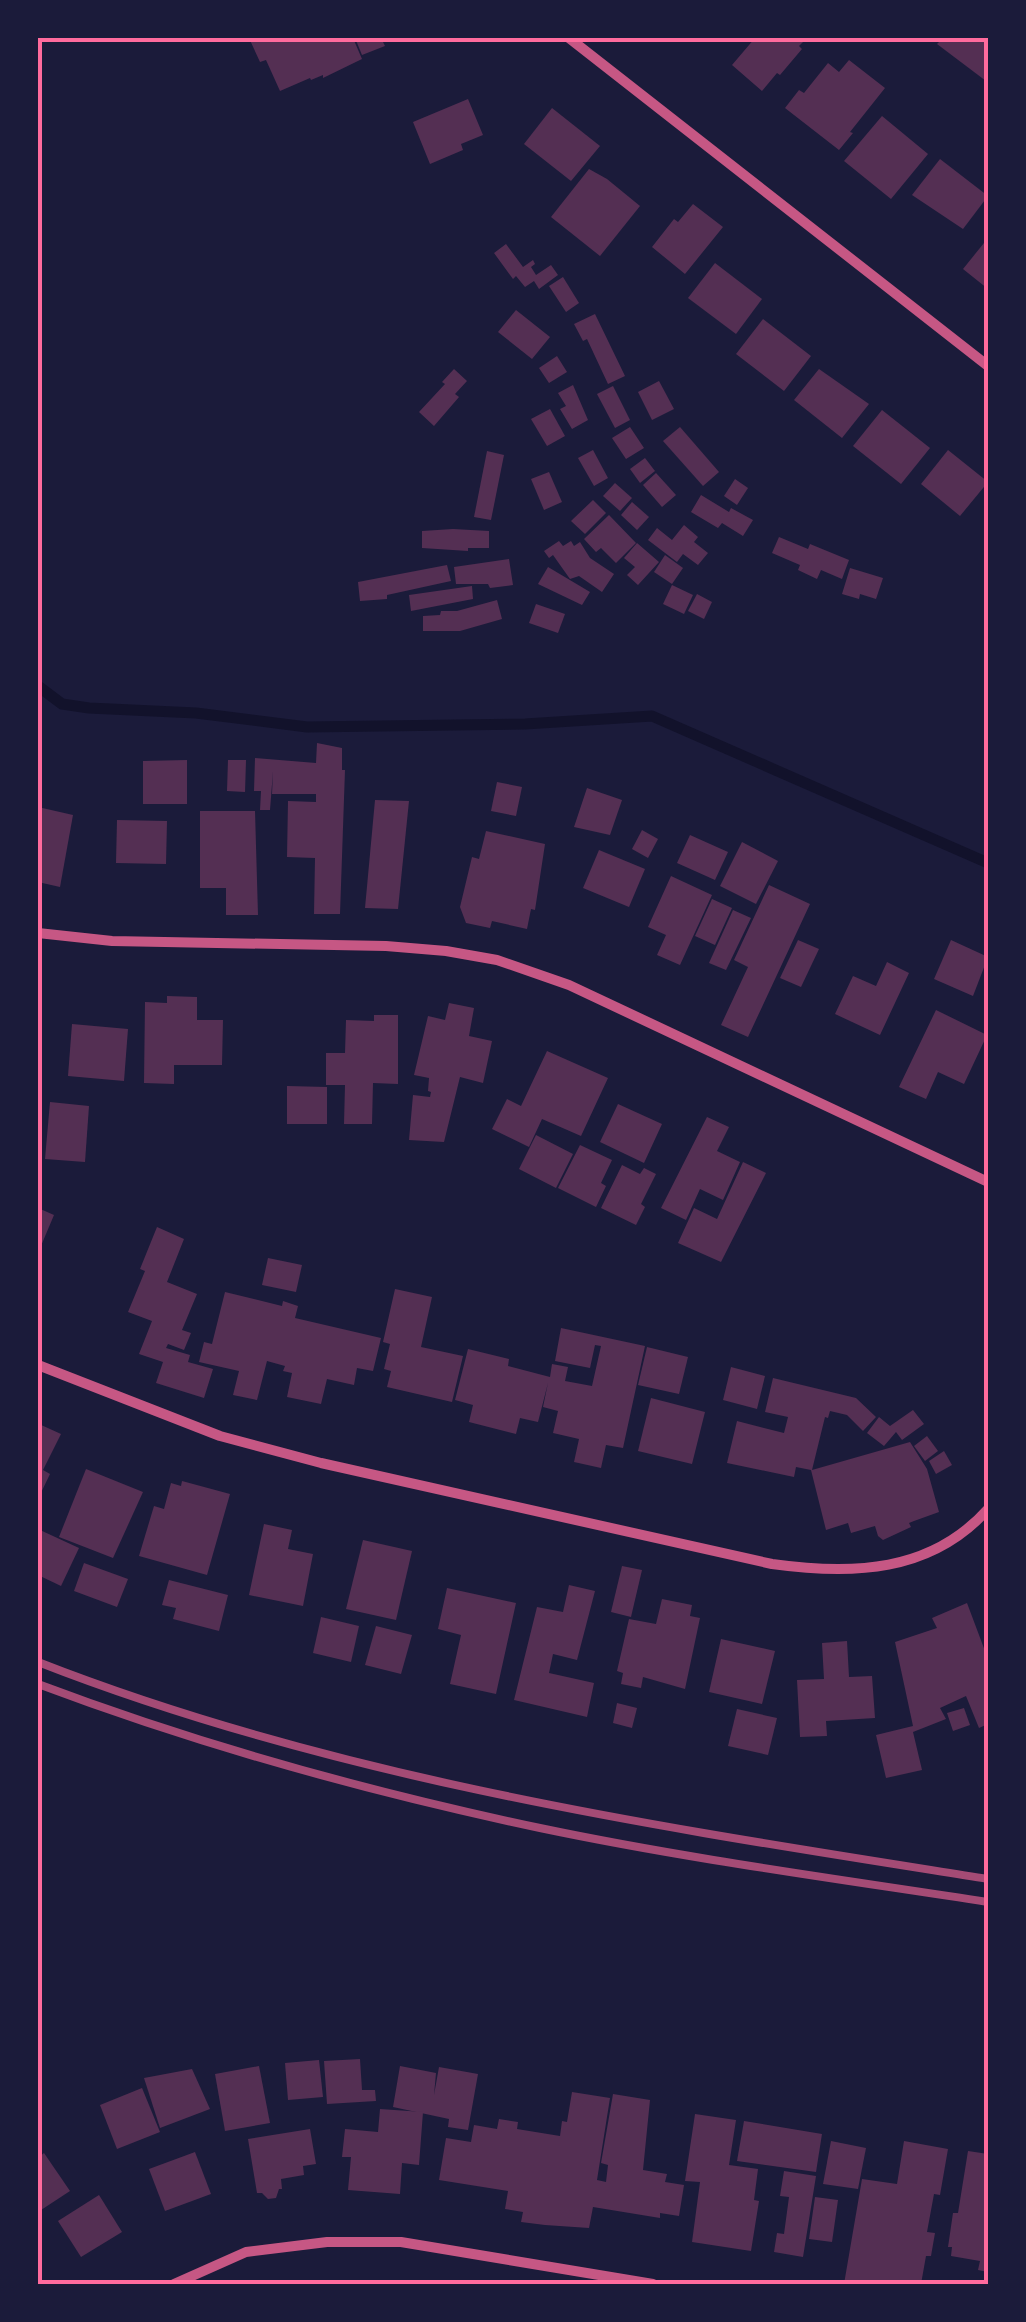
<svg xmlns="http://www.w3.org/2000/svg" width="1026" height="2322" viewBox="0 0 1026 2322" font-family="'Nunito Sans',sans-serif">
	<rect width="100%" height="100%" fill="#1b1b3a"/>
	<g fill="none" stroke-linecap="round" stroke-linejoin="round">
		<polyline stroke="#12122b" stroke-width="11" points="38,686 62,704 89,708 196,713 307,727 525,724 652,716 988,863"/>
	</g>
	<g fill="#542f53">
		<polygon points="249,38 295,38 297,42 307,38 353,38 362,59 323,78 323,75 311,80 310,78 280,91 266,60 260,62"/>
		<polygon points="355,38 381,38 385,46 362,55"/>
		<polygon points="755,38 807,38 799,46 802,49 780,75 777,73 762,91 732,65"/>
		<polygon points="943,38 988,38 986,81 937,44"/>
		<polygon points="849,60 885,88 850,132 853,133 839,150 785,108 799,90 804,93 828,63 839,72"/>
		<polygon points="468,99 483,135 461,144 463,150 430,164 413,122"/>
		<polygon points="552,108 600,146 571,181 524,144"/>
		<polygon points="882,116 928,154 891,199 844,161"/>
		<polygon points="940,159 988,196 963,229 912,195"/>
		<polygon points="589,169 607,179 640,206 600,256 551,217"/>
		<polygon points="693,204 723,227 685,274 652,247 674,219 678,222"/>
		<polygon points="988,238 988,289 963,269"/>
		<polygon points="506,244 523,267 533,260 535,264 531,267 536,275 551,265 558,275 539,289 534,281 525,287 516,276 513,279 494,253"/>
		<polygon points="715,263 762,299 736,334 688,298"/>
		<polygon points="563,277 579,303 566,312 549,286"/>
		<polygon points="516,310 550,337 532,359 498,332"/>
		<polygon points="595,314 625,376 608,384 587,339 583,341 574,324"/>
		<polygon points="763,319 811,356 784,391 736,354"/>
		<polygon points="557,356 567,372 549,383 539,368"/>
		<polygon points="454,369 467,381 455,394 459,397 434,426 419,412 445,384 442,382"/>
		<polygon points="819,369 869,404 842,438 794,400"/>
		<polygon points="659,381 674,409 652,420 638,392"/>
		<polygon points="573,385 588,420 572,429 560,409 566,406 558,393"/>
		<polygon points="613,386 630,420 615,428 597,394"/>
		<polygon points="550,409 565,436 547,446 531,419"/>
		<polygon points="882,410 930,448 901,484 853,446"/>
		<polygon points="630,427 644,448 626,459 612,438"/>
		<polygon points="680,427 719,472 703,486 663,441"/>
		<polygon points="593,450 608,478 594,486 578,458"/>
		<polygon points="948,450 988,482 960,516 921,484"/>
		<polygon points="487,451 504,455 491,520 474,517"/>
		<polygon points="645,458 655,471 640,483 630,469"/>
		<polygon points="549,472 562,502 544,510 531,479"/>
		<polygon points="656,473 676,495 662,507 643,485"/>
		<polygon points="735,479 748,488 737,505 724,496"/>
		<polygon points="615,483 632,498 620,511 603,496"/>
		<polygon points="701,495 729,512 731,508 753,520 743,536 722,523 718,528 691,512"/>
		<polygon points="593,500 606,513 585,534 571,521"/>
		<polygon points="632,502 649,517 637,530 621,515"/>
		<polygon points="609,515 636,543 616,563 601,548 596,552 584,539"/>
		<polygon points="684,525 698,537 694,542 708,553 698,565 683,554 677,562 648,540 657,528 672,540"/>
		<polygon points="453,529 489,531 489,548 468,548 468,551 422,548 422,531"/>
		<polygon points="779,537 808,549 810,544 849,560 842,579 821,570 817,579 798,570 800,565 772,553"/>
		<polygon points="559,541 563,546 571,541 574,546 580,542 590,558 614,574 602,592 579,576 570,579 553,555 549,558 544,551"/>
		<polygon points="637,543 659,562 638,585 627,575 635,567 624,558"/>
		<polygon points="665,555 683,568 672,584 654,572"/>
		<polygon points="509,559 513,585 490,588 488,584 456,584 454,567"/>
		<polygon points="447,565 451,581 387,595 387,599 360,601 358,582"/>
		<polygon points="548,567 590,592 582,605 538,584"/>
		<polygon points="850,568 883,578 876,599 860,594 859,599 842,594"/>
		<polygon points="672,585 693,595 684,614 663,604"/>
		<polygon points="472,586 473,599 411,611 409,595"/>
		<polygon points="697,594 712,602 704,619 688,611"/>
		<polygon points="497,600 502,619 460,631 423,631 423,616 440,615 441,611 457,611"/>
		<polygon points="536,604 565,614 558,633 529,623"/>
		<polygon points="317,743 342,748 342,770 345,770 340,914 314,914 315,858 287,857 288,801 316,802 316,794 272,794 273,771 270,810 260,810 261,791 254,791 255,758 316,763"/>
		<polygon points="187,760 187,804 143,804 143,761"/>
		<polygon points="228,760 246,760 245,792 227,791"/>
		<polygon points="497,782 522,787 516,816 491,811"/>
		<polygon points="587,788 622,800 610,835 574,827"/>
		<polygon points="375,800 409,801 398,909 365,908"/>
		<polygon points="38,807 73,815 60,887 38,882"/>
		<polygon points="200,811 255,811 258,915 226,915 226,888 200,888"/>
		<polygon points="117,820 167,821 166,864 116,863"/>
		<polygon points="642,830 658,839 648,858 632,849"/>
		<polygon points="486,831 545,844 535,910 531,909 527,929 492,921 490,928 466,923 460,907 472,857 479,859"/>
		<polygon points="690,835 728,852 715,880 677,863"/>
		<polygon points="742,842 778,861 756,904 720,886"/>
		<polygon points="599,850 645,869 629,907 583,888"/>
		<polygon points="671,876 712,895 680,965 657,955 666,935 648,927"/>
		<polygon points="769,885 810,904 748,1037 721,1025 748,967 734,960"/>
		<polygon points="712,899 732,908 715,945 695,936"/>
		<polygon points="733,910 751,918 726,970 709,963"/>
		<polygon points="798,940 819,949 801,987 780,978"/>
		<polygon points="951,940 988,957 973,996 934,979"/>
		<polygon points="887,962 909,973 880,1035 835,1014 853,976 876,986"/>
		<polygon points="167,996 197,997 197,1020 223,1020 222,1065 174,1065 174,1084 144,1083 145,1002 167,1003"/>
		<polygon points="449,1003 474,1008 469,1036 492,1041 483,1083 460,1077 444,1142 409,1140 413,1095 430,1097 431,1092 428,1091 429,1078 414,1075 428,1016 445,1020"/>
		<polygon points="936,1010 987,1035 964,1084 938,1072 926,1099 899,1087"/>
		<polygon points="374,1015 398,1015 398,1084 373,1083 372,1124 344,1124 345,1085 326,1085 326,1053 345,1053 346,1020 374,1021"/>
		<polygon points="72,1024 128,1029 124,1081 68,1076"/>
		<polygon points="547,1051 608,1078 581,1136 542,1119 529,1147 492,1129 507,1099 521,1106"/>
		<polygon points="287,1086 327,1087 327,1124 287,1124"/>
		<polygon points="50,1102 89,1106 85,1162 45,1159"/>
		<polygon points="618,1104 662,1124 644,1163 600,1142"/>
		<polygon points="707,1117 729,1127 717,1151 740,1162 723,1200 700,1189 686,1220 661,1208"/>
		<polygon points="536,1135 573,1154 556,1188 519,1169"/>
		<polygon points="580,1145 612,1160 601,1183 606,1186 596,1207 558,1188"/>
		<polygon points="743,1162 766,1173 721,1262 678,1243 694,1208 717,1219"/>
		<polygon points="622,1165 640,1174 644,1168 656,1174 641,1204 645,1207 636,1225 601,1208"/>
		<polygon points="38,1208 54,1215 38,1253"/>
		<polygon points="157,1227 184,1239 167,1282 197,1294 182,1330 191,1333 184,1350 168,1344 166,1348 190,1355 188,1362 213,1369 204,1398 156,1383 163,1362 139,1354 152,1321 128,1312 145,1271 140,1269"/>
		<polygon points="268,1258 302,1265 296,1292 262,1285"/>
		<polygon points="395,1289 432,1297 421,1347 463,1356 452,1402 387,1387 391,1371 384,1369 390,1344 383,1342"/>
		<polygon points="225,1292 282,1306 283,1301 298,1306 295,1318 381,1338 373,1371 357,1368 354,1385 327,1379 321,1404 287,1397 292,1373 283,1371 285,1366 267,1361 257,1400 233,1395 239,1371 199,1362 204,1342 212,1344"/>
		<polygon points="561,1328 645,1346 623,1448 606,1445 601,1468 574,1462 579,1439 553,1433 558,1411 543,1407 548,1383 538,1422 520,1418 516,1434 469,1422 473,1405 455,1400 468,1349 509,1359 508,1366 550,1377 552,1364 568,1367 565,1381 592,1386 601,1346 595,1345 590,1368 555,1361"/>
		<polygon points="647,1347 688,1357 679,1394 638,1385"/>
		<polygon points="731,1367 765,1376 757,1409 723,1400"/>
		<polygon points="773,1378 856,1398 876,1417 863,1431 847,1415 830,1411 828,1418 825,1417 812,1470 910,1442 927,1469 939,1512 914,1521 909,1523 911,1527 883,1540 878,1536 875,1526 851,1533 848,1523 826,1530 811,1470 796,1467 794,1477 727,1463 737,1421 784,1433 788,1417 765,1412"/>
		<polygon points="651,1398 705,1412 692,1464 638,1451"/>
		<polygon points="913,1410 924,1424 902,1440 896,1432 884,1446 867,1433 879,1417 890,1426"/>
		<polygon points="39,1424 61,1434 43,1470 50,1474 38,1499"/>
		<polygon points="927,1436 938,1451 925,1461 914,1446"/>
		<polygon points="944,1451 952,1465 936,1474 929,1461"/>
		<polygon points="86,1469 143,1492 113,1558 59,1537"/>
		<polygon points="182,1481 230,1494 207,1575 139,1556 154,1506 164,1509 171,1483 181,1486"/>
		<polygon points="264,1524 292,1530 288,1549 313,1554 303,1606 249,1595"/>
		<polygon points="40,1530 79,1548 61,1586 38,1575"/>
		<polygon points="363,1540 412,1551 396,1620 346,1609"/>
		<polygon points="84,1563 128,1579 117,1607 74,1591"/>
		<polygon points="622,1566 642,1570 631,1617 611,1612"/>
		<polygon points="169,1580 228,1595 219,1631 173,1619 176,1608 162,1605"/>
		<polygon points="569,1585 595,1591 577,1660 553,1654 549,1673 594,1683 587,1717 514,1700 537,1607 563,1612"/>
		<polygon points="447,1588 516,1603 496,1694 450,1684 461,1635 438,1629"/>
		<polygon points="662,1599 692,1605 690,1616 700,1618 685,1689 643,1677 641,1688 621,1684 623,1673 617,1671 629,1619 656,1624"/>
		<polygon points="967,1603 988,1659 988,1724 979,1728 966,1696 940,1708 946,1719 913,1732 922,1770 886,1778 876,1735 913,1726 895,1642 937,1628 932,1618"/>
		<polygon points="321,1617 359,1626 351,1662 313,1653"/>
		<polygon points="376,1626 412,1635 401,1674 365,1665"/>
		<polygon points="721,1639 775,1651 762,1704 709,1692"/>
		<polygon points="847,1641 849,1677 872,1676 875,1718 826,1721 827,1736 800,1737 797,1680 824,1679 822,1643"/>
		<polygon points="617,1703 637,1708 632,1728 613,1723"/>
		<polygon points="964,1708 970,1725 953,1731 947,1713"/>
		<polygon points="737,1709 777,1718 768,1755 728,1746"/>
		<polygon points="360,2059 362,2090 375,2090 376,2101 327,2104 324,2061"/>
		<polygon points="319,2060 323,2097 288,2100 285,2063"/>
		<polygon points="259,2066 270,2123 225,2131 215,2074"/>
		<polygon points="400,2066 436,2073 434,2095 439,2067 478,2074 468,2130 448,2127 449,2119 393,2107"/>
		<polygon points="192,2069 210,2109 160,2128 144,2078"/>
		<polygon points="142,2088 160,2132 117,2149 100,2105"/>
		<polygon points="572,2092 610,2098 597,2180 606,2182 608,2165 601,2163 613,2094 650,2100 643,2170 667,2174 665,2182 684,2185 679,2216 660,2213 660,2218 593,2207 589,2228 545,2225 521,2222 523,2212 505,2209 508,2191 439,2180 446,2138 471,2142 474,2125 497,2129 499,2119 518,2122 517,2129 560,2136 562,2121 567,2122"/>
		<polygon points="380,2109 423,2112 419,2165 402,2163 400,2194 348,2190 351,2157 342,2157 345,2129 378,2132"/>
		<polygon points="695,2114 736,2120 729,2165 758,2169 754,2200 759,2201 751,2251 692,2242 700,2182 685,2181"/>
		<polygon points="744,2121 822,2134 816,2172 737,2161"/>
		<polygon points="310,2129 316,2164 303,2166 304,2175 281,2179 282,2189 279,2189 276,2198 268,2199 262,2193 257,2193 248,2139"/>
		<polygon points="831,2141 866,2148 858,2189 823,2184"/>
		<polygon points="904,2141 948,2149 940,2195 934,2194 927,2232 935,2233 931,2256 926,2256 921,2284 844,2284 862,2179 897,2184"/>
		<polygon points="968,2151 988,2154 988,2272 978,2270 980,2261 951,2256 952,2247 948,2247 953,2213 958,2213"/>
		<polygon points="195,2152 211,2194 165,2211 149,2169"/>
		<polygon points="44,2153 70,2191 38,2212 38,2158"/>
		<polygon points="784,2171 816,2176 803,2257 774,2252 777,2233 784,2234 789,2197 780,2196"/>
		<polygon points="99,2195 122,2232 81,2257 58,2221"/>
		<polygon points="815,2197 838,2200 832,2242 809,2239"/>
	</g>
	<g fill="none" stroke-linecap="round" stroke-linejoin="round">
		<g stroke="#c65784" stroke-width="10">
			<polyline points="569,38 988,366"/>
			<polyline points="38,933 112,941 386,946 446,951 497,960 569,985 988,1182"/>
			<path d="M38,1365l182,71 101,27 451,101c80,11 159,9 216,-55"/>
			<polyline points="174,2284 246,2252 327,2242 401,2242 653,2284"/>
		</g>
		<g stroke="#a44b75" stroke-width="8">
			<path d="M38,1662c304,119 629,166 950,217"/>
			<path d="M38,1684c162,61 332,108 502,144 148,31 299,51 448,74"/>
		</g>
	</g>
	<rect width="1026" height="2322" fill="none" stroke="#1b1b3a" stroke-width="80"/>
	<rect x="40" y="40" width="946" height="2242" fill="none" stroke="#ff6b9d" stroke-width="4"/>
</svg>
